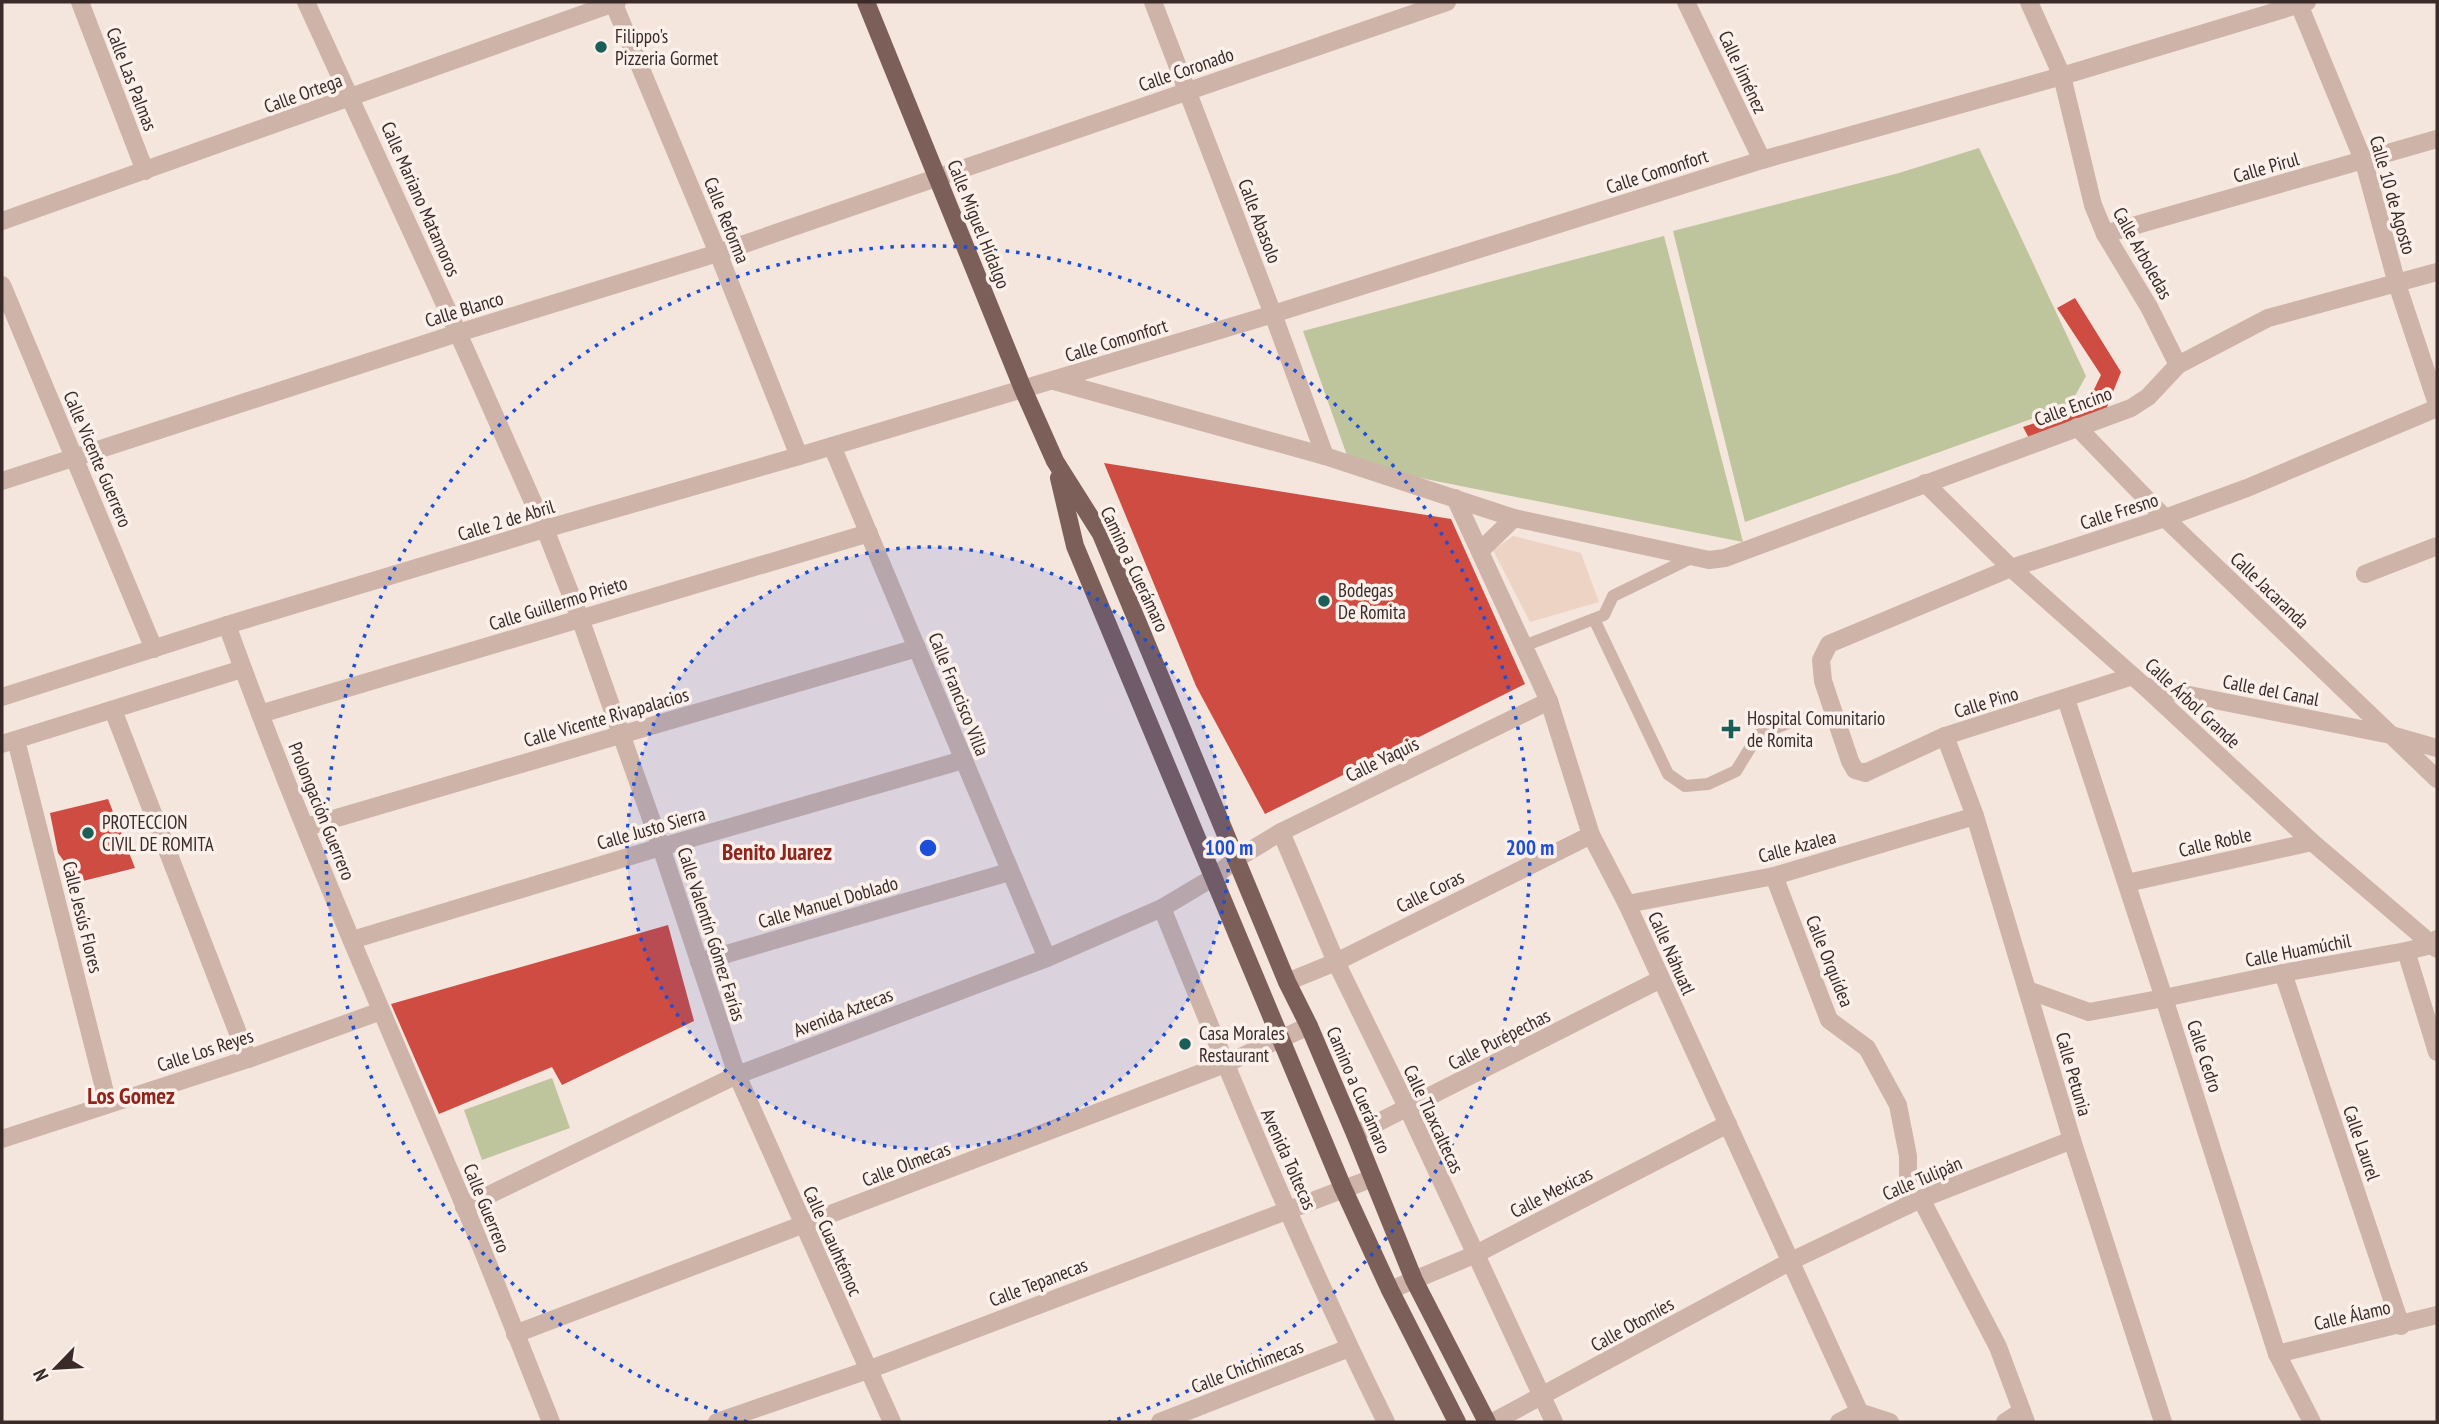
<svg xmlns="http://www.w3.org/2000/svg" width="2439" height="1424" viewBox="0 0 2439 1424" font-family="'PT Sans Narrow',sans-serif">
	<rect width="100%" height="100%" fill="#f4e5dd"/>
	<g fill="#bec49c">
		<polygon points="1979,148 2086,376 2070,405 1745,522 1673,231 1899,173"/>
		<polygon points="1664,236 1743,542 1350,464 1303,331"/>
		<polygon points="552,1078 570,1128 482,1160 464,1110"/>
	</g>
	<polygon fill="#edd3c3" points="1513,536 1581,553 1599,602 1530,622 1493,550"/>
	<g fill="#ce4c41">
		<polygon points="2075,298 2121,372 2105,412 2030,440 2023,427 2086,406 2101,375 2057,308"/>
		<polygon points="1104,463 1451,519 1525,684 1265,814 1196,686"/>
		<polygon points="108,799 135,868 79,882 58,853 50,813"/>
		<polygon points="668,925 694,1021 562,1085 552,1067 439,1114 391,1004"/>
	</g>
	<g fill="none" stroke-linecap="round" stroke-linejoin="round">
		<g stroke="#cdb3a8" stroke-width="12">
			<polyline points="1594,619 1668,774 1685,786 1708,784 1736,771 1758,735 1801,718"/>
			<polyline points="1524,646 1604,615 1613,596 1693,557"/>
		</g>
		<g stroke="#cdb3a8" stroke-width="18">
			<polyline points="80,2 145,171"/>
			<polyline points="306,2 458,333 545,529 580,618 661,847 737,1075 892,1422"/>
			<polyline points="1153,2 1273,314 1325,456"/>
			<polyline points="1686,2 1762,160"/>
			<polyline points="2029,2 2062,76 2093,205 2105,234 2149,307 2178,365"/>
			<polyline points="2298,2 2364,162 2397,284 2437,404"/>
			<polyline points="2,221 617,2"/>
			<polyline points="2105,234 2437,139"/>
			<polyline points="2,285 154,649"/>
			<polyline points="1054,381 1325,456 1514,518 1709,560 1725,558 2131,408 2148,397 2178,365 2268,318 2437,272"/>
			<polyline points="2077,427 2165,518 2437,779"/>
			<polyline points="832,446 1047,958"/>
			<polyline points="2,481 458,333 718,253 1447,2"/>
			<polyline points="1925,483 2011,568 2144,686 2312,842 2437,949"/>
			<polyline points="1455,498 1549,701 1591,835 1627,904 1864,1422"/>
			<polyline points="1480,551 1514,518"/>
			<polyline points="2365,574 2437,546"/>
			<polyline points="2133,676 1945,736 1865,773 1855,770 1850,761 1823,681 1821,660 1829,644 2011,568 2165,518 2247,488 2437,408"/>
			<polyline points="2144,686 2391,735 2437,748"/>
			<polyline points="2066,699 2164,998 2277,1354 2312,1422"/>
			<polyline points="113,710 248,1059"/>
			<polyline points="260,714 869,533"/>
			<polyline points="1945,736 1975,816 2072,1140 2163,1422"/>
			<polyline points="16,740 108,1104"/>
			<polyline points="2,744 242,669"/>
			<polyline points="306,827 917,648"/>
			<polyline points="1281,832 1336,962 1408,1109 1554,1422"/>
			<polyline points="1774,876 1829,1020 1867,1048 1898,1105 1908,1156 1908,1205"/>
			<polyline points="2127,883 2312,842"/>
			<polyline points="1627,904 1774,876 1975,816"/>
			<path d="M1162,908c70,173 141,347 224,514"/>
			<polyline points="352,940 661,847 963,760"/>
			<polyline points="2406,951 2437,1052"/>
			<polyline points="699,962 1009,872"/>
			<polyline points="2283,973 2401,1326"/>
			<polyline points="1287,982 1336,962 1591,835"/>
			<polyline points="2028,990 2089,1012 2164,998 2283,973 2406,951 2432,945 2437,939"/>
			<polyline points="1355,1134 1661,979"/>
			<polyline points="2,1139 248,1059 381,1011"/>
			<polyline points="1921,1199 1998,1347 2026,1422"/>
			<polyline points="464,1207 737,1075 1047,958 1162,908 1214,877 1236,859 1281,832 1549,701"/>
			<polyline points="1390,1290 1474,1255 1728,1124"/>
			<polyline points="515,1334 1225,1064 1309,1026"/>
			<polyline points="2277,1354 2437,1315"/>
			<polyline points="717,1422 868,1370 1373,1178"/>
			<polyline points="1160,1422 1349,1348"/>
			<polyline points="1493,1422 1791,1261 1921,1199 2072,1140"/>
			<polyline points="1839,1422 1859,1412 1890,1422"/>
			<polyline points="2005,1422 2022,1411"/>
		</g>
		<g stroke="#cdb3a8" stroke-width="18">
			<polyline points="613,2 718,253 799,456"/>
			<path d="M227,625c71,197 156,388 237,580 30,72 58,145 87,217"/>
			<polyline points="2,697 227,625 545,529 799,456 1273,314 1762,160 2062,76 2307,2"/>
		</g>
		<g stroke="#7c5f59" stroke-width="18">
			<polyline points="866,2 1023,389 1055,461 1101,534 1287,982 1309,1026 1355,1134 1414,1280 1487,1422"/>
			<polyline points="1059,478 1075,546 1343,1188 1390,1290 1457,1422"/>
		</g>
	</g>
	<circle cx="928" cy="848" r="301" fill="#1d4ed8" fill-opacity=".12"/>
	<g fill="none" stroke="#1d4ed8" stroke-width="3.5" stroke-dasharray="3.5 7">
		<circle cx="928" cy="848" r="301"/>
		<path d="M747 1422A602 602 0 1 1 1109 1422"/>
	</g>
	<g fill="#1b5e57" stroke="#fbf0ea" stroke-width="2.5">
		<circle cx="601" cy="47" r="7"/>
		<circle cx="1324" cy="601" r="7"/>
		<path d="M1727.5 718.5h7v7h7v7h-7v7h-7v-7h-7v-7h7z"/>
		<circle cx="88" cy="833" r="7"/>
		<circle cx="1185" cy="1044" r="7"/>
	</g>
	<g text-anchor="middle" stroke-width="7" stroke-linejoin="round" paint-order="stroke">
		<g font-size="19" fill="#3a2b29" stroke="#fbf0ea" text-anchor="start">
			<text x="615" y="43">Filippo's<tspan x="615" dy="22">Pizzeria Gormet</tspan></text>
			<text x="1338" y="597">Bodegas<tspan x="1338" dy="22">De Romita</tspan></text>
			<text x="1747" y="725">Hospital Comunitario<tspan x="1747" dy="22">de Romita</tspan></text>
			<text x="102" y="829">PROTECCION<tspan x="102" dy="22">CIVIL DE ROMITA</tspan></text>
			<text x="1199" y="1040">Casa Morales<tspan x="1199" dy="22">Restaurant</tspan></text>
		</g>
		<g font-size="19" fill="#3a2b29" stroke="#fbf0ea">
			<text transform="translate(1186 69) rotate(-19)" y="7">Calle Coronado</text>
			<text transform="translate(1743 72) rotate(65)" y="7">Calle Jiménez</text>
			<text transform="translate(132 79) rotate(69)" y="7">Calle Las Palmas</text>
			<text transform="translate(303 93) rotate(-20)" y="7">Calle Ortega</text>
			<text transform="translate(2266 167) rotate(-16)" y="7">Calle Pirul</text>
			<text transform="translate(1657 171) rotate(-18)" y="7">Calle Comonfort</text>
			<text transform="translate(2393 195) rotate(74)" y="7">Calle 10 de Agosto</text>
			<text transform="translate(421 199) rotate(66)" y="7">Calle Mariano Matamoros</text>
			<text transform="translate(727 220) rotate(68)" y="7">Calle Reforma</text>
			<text transform="translate(1260 221) rotate(69)" y="7">Calle Abasolo</text>
			<text transform="translate(979 224) rotate(68)" y="7">Calle Miguel Hidalgo</text>
			<text transform="translate(2143 253) rotate(61)" y="7">Calle Arboledas</text>
			<text transform="translate(464 309) rotate(-17)" y="7">Calle Blanco</text>
			<text transform="translate(1116 340) rotate(-17)" y="7">Calle Comonfort</text>
			<text transform="translate(2073 406) rotate(-20)" y="7">Calle Encino</text>
			<text transform="translate(98 459) rotate(67)" y="7">Calle Vicente Guerrero</text>
			<text transform="translate(2119 511) rotate(-18)" y="7">Calle Fresno</text>
			<text transform="translate(506 520) rotate(-17)" y="7">Calle 2 de Abril</text>
			<text transform="translate(1135 569) rotate(65)" y="7">Camino a Cuerámaro</text>
			<text transform="translate(2270 590) rotate(44)" y="7">Calle Jacaranda</text>
			<text transform="translate(558 603) rotate(-17)" y="7">Calle Guillermo Prieto</text>
			<text transform="translate(2271 690) rotate(11)" y="7">Calle del Canal</text>
			<text transform="translate(959 694) rotate(68)" y="7">Calle Francisco Villa</text>
			<text transform="translate(1986 702) rotate(-17)" y="7">Calle Pino</text>
			<text transform="translate(2193 703) rotate(43)" y="7">Calle Árbol Grande</text>
			<text transform="translate(606 717) rotate(-16)" y="7">Calle Vicente Rivapalacios</text>
			<text transform="translate(1382 759) rotate(-26)" y="7">Calle Yaquis</text>
			<text transform="translate(322 811) rotate(68)" y="7">Prolongación Guerrero</text>
			<text transform="translate(651 828) rotate(-16)" y="7">Calle Justo Sierra</text>
			<text transform="translate(2215 842) rotate(-13)" y="7">Calle Roble</text>
			<text transform="translate(1797 846) rotate(-15)" y="7">Calle Azalea</text>
			<text transform="translate(1430 891) rotate(-26)" y="7">Calle Coras</text>
			<text transform="translate(828 902) rotate(-16)" y="7">Calle Manuel Doblado</text>
			<text transform="translate(83 917) rotate(76)" y="7">Calle Jesús Flores</text>
			<text transform="translate(712 934) rotate(72)" y="7">Calle Valentín Gómez Farías</text>
			<text transform="translate(2298 950) rotate(-11)" y="7">Calle Huamúchil</text>
			<text transform="translate(1672 953) rotate(66)" y="7">Calle Náhuatl</text>
			<text transform="translate(1830 961) rotate(68)" y="7">Calle Orquídea</text>
			<text transform="translate(843 1012) rotate(-21)" y="7">Avenida Aztecas</text>
			<text transform="translate(1499 1039) rotate(-27)" y="7">Calle Purépechas</text>
			<text transform="translate(205 1050) rotate(-18)" y="7">Calle Los Reyes</text>
			<text transform="translate(2205 1056) rotate(72)" y="7">Calle Cedro</text>
			<text transform="translate(2074 1074) rotate(74)" y="7">Calle Petunia</text>
			<text transform="translate(1359 1090) rotate(67)" y="7">Camino a Cuerámaro</text>
			<text transform="translate(1434 1119) rotate(65)" y="7">Calle Tlaxcaltecas</text>
			<text transform="translate(2362 1143) rotate(71)" y="7">Calle Laurel</text>
			<text transform="translate(1289 1159) rotate(66)" y="7">Avenida Toltecas</text>
			<text transform="translate(906 1164) rotate(-21)" y="7">Calle Olmecas</text>
			<text transform="translate(1922 1178) rotate(-23)" y="7">Calle Tulipán</text>
			<text transform="translate(1551 1192) rotate(-27)" y="7">Calle Mexicas</text>
			<text transform="translate(487 1208) rotate(68)" y="7">Calle Guerrero</text>
			<text transform="translate(833 1241) rotate(66)" y="7">Calle Cuauhtémoc</text>
			<text transform="translate(1038 1282) rotate(-21)" y="7">Calle Tepanecas</text>
			<text transform="translate(2352 1315) rotate(-13)" y="7">Calle Álamo</text>
			<text transform="translate(1632 1324) rotate(-29)" y="7">Calle Otomíes</text>
			<text transform="translate(1247 1366) rotate(-21)" y="7">Calle Chichimecas</text>
		</g>
		<g font-size="23" font-weight="bold" fill="#8e241c" stroke="#fbf0ea">
			<text x="777" y="860">Benito Juarez</text>
			<text x="131" y="1104">Los Gomez</text>
		</g>
	</g>
	<circle cx="928" cy="848" r="10" fill="#1d4ed8" stroke="#fbf0ea" stroke-width="3.5"/>
	<g font-size="21" text-anchor="middle" font-weight="bold" fill="#1d4ed8" stroke="#fbf0ea" stroke-width="7" stroke-linejoin="round" paint-order="stroke">
		<text x="1229" y="855">100 m</text>
		<text x="1530" y="855">200 m</text>
	</g>
	<rect width="2439" height="1424" fill="none" stroke="#3a2b29" stroke-width="7"/>
	<g transform="translate(56 1368) rotate(245)" stroke="#fbf0ea" stroke-width="5" paint-order="stroke">
	<path d="M0-5L12 26L0 18L-12 26Z" fill="#3a2b29"/>
	<text y="-10" font-size="19" font-weight="bold" text-anchor="middle" fill="#3a2b29">N</text>
	</g>
</svg>
